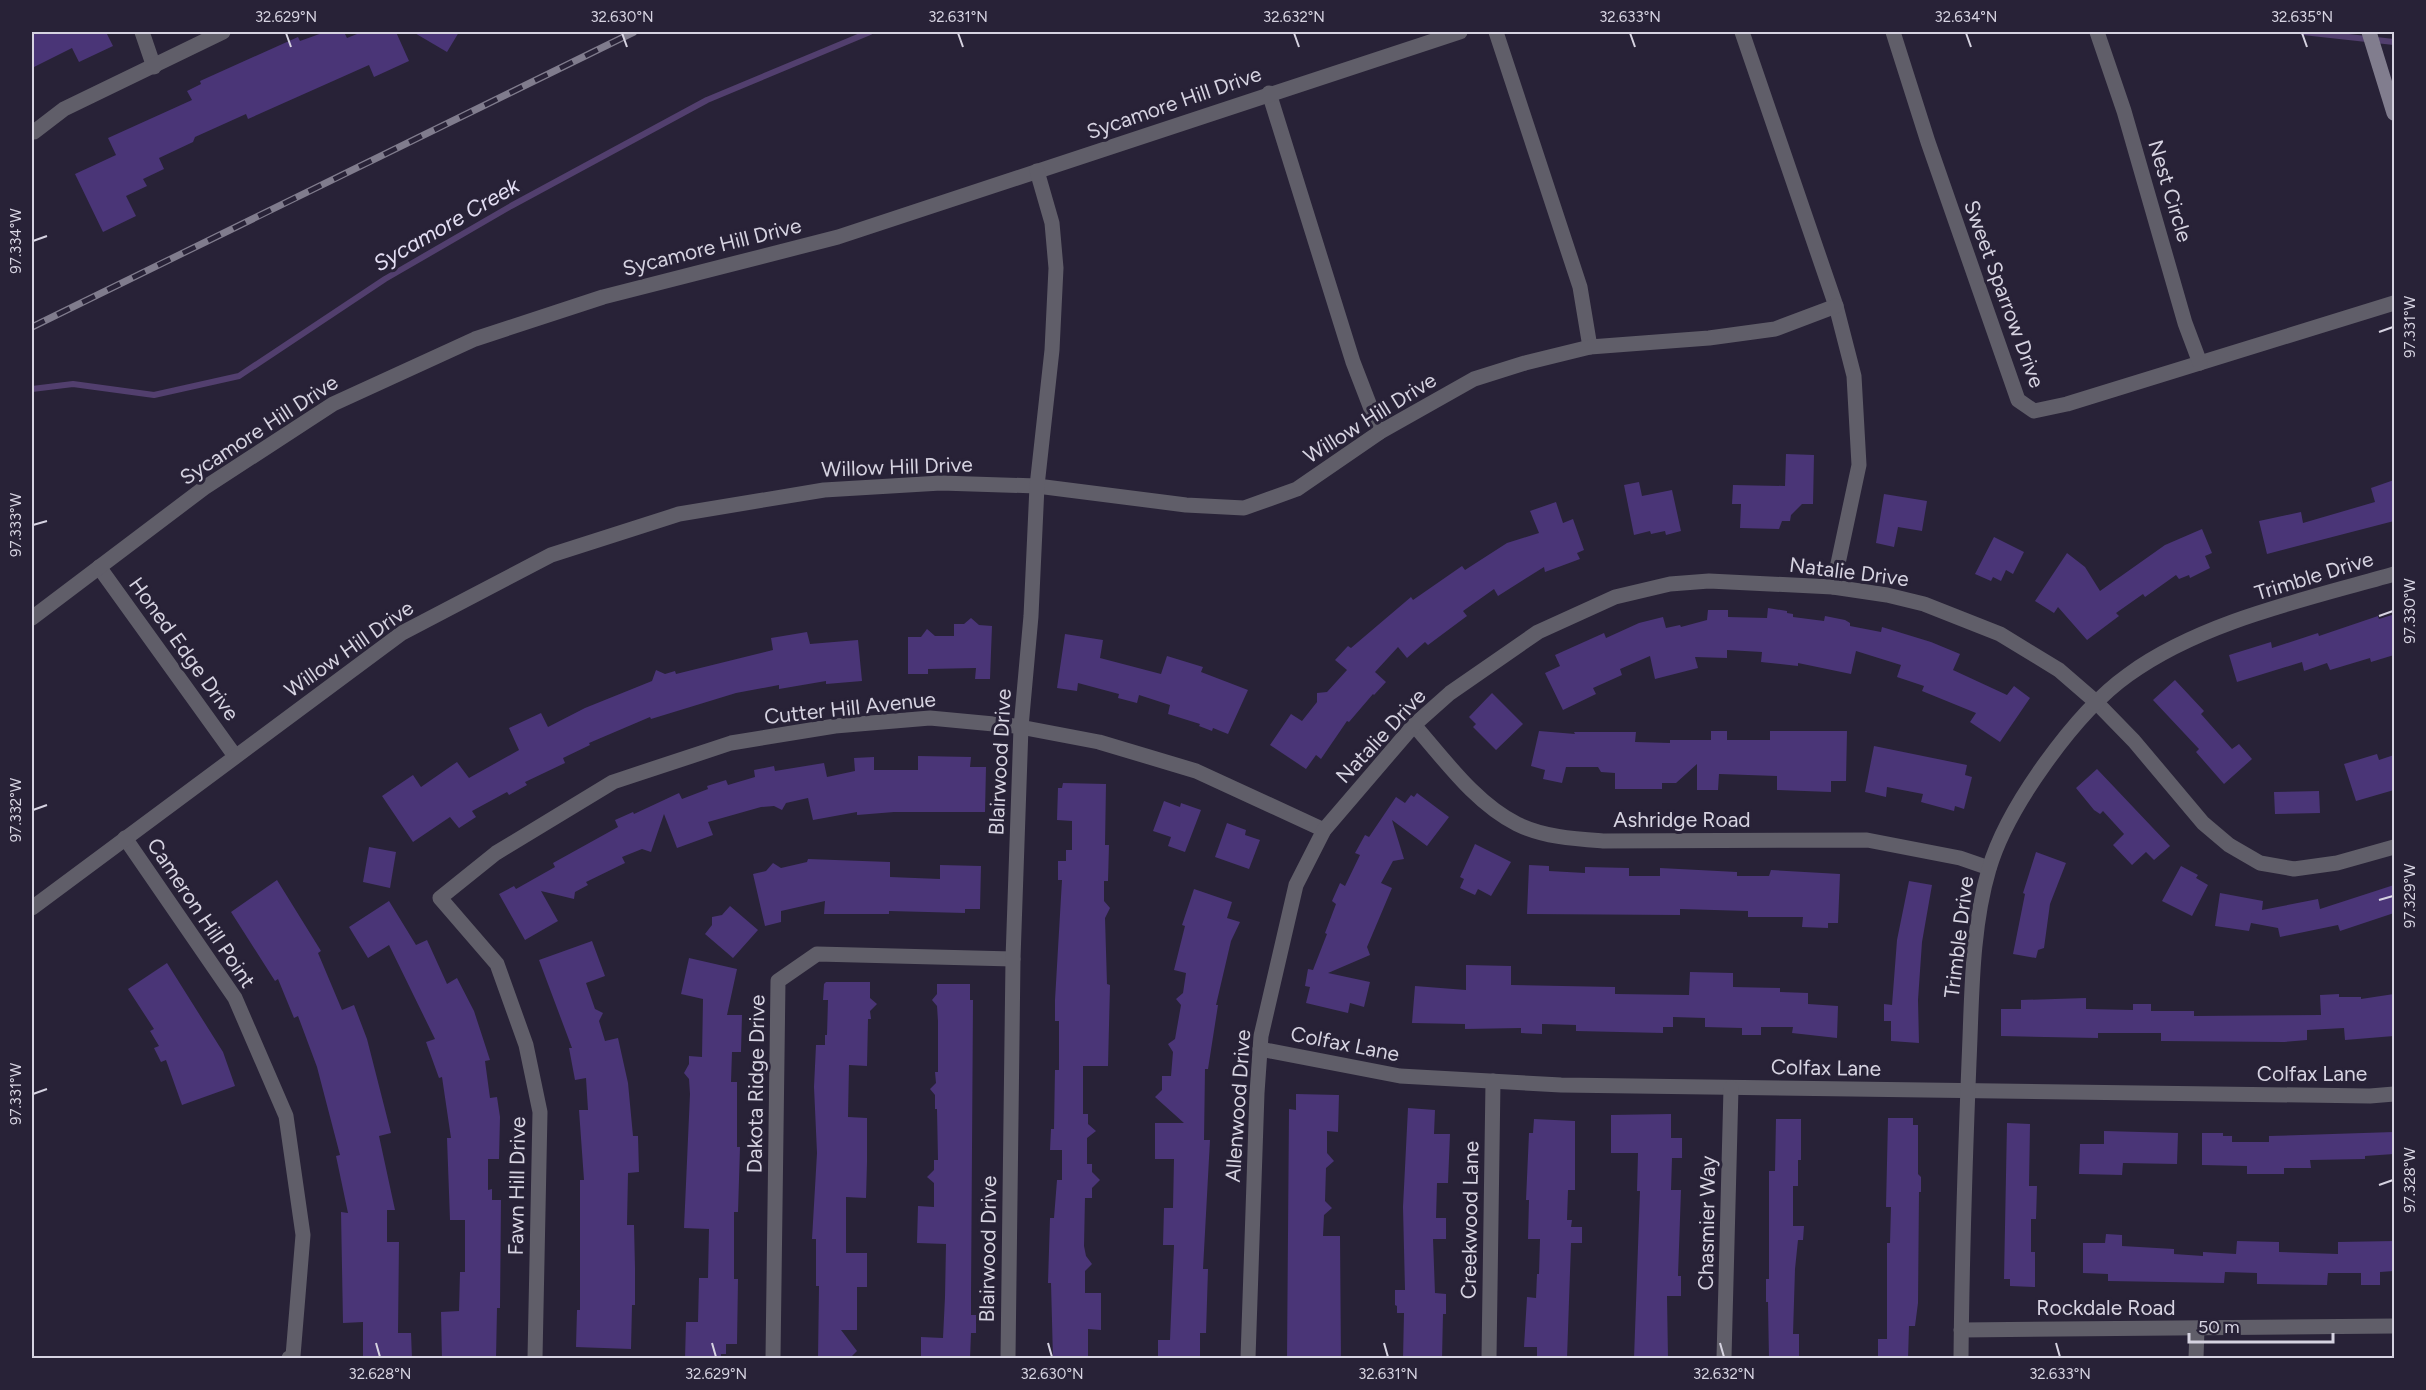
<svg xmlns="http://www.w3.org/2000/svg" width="2426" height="1390" viewBox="0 0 2426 1390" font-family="Figtree,sans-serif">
	<rect width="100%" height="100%" fill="#282237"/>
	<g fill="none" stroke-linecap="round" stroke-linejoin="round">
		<g stroke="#523f6e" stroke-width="6">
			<polyline points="2303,32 2394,42"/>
			<polyline points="32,389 73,384 154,395 239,376 385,279 511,206 707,100 870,32"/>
		</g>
	</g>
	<g fill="#4a3577">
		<polygon points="32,32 106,32 113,46 79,62 72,48 32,68"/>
		<polygon points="325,32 344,32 347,38 362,32 396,32 409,61 374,77 369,65 248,119 246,114 195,137 193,142 159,158 164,169 143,179 147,186 126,196 136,216 103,232 75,174 116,155 108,138 192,100 187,91 201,84 200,81 298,37 300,41"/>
		<polygon points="413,32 459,32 447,52"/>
		<polygon points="1786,454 1814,455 1813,504 1802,504 1791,515 1790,521 1782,521 1779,529 1740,528 1741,504 1732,504 1733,485 1785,486"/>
		<polygon points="2394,480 2394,521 2267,554 2259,521 2301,512 2303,523 2375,502 2371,488"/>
		<polygon points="1639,482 1642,496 1672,490 1681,531 1666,535 1665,531 1651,534 1650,531 1634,535 1624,485"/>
		<polygon points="1884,494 1927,501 1922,531 1898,527 1894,547 1876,543"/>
		<polygon points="1556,502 1563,523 1573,519 1584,550 1577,553 1580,559 1545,572 1544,567 1498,596 1494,589 1463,611 1467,616 1428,645 1425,642 1407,658 1398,647 1375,672 1386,682 1374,695 1373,694 1349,722 1347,721 1321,759 1316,755 1306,769 1270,745 1291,714 1302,721 1317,702 1317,693 1327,692 1347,670 1335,660 1348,646 1351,648 1411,597 1413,600 1462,566 1465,570 1507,543 1539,533 1530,511"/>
		<polygon points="2202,529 2212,553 2205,556 2210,568 2190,578 2189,575 2179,579 2176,575 2145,597 2143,594 2116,613 2119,616 2087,640 2058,607 2054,613 2035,601 2067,553 2085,567 2100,591 2165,545"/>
		<polygon points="1994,537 2024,552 2013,574 2006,570 2001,581 1993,577 1991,581 1975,574"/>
		<polygon points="1768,608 1787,611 1787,613 1793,614 1793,617 1824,621 1825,616 1845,620 1850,623 1850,626 1881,632 1882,627 1931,642 1960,654 1953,670 2007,695 2014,686 2030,698 2000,742 1970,722 1976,713 1922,691 1924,686 1897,677 1901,665 1856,651 1851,674 1798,663 1798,666 1761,662 1762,652 1727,650 1727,658 1695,657 1698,668 1655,679 1650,656 1620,669 1622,675 1593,688 1596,694 1563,710 1545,673 1560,666 1555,655 1604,633 1606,638 1639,623 1663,617 1666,628 1680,625 1681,627 1707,620 1708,610 1728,610 1728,617 1767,618"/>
		<polygon points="2392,615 2394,655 2371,662 2370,658 2330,670 2327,663 2304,671 2302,662 2237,682 2229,655 2271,642 2272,648 2318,633 2319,636 2378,616 2379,619"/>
		<polygon points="971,618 979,625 992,626 990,679 975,679 976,668 928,669 928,674 908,674 908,637 921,637 927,629 935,636 954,636 954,624 964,624"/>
		<polygon points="807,632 810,644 858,640 862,681 826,684 826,681 779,689 779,685 736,693 651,719 650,717 589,743 590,745 563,758 565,763 525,782 527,785 509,795 507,792 472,811 476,817 459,828 450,817 413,842 382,796 413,775 421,787 457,762 469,778 519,750 509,728 541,713 548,727 585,708 652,681 656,670 665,674 675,671 676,674 773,650 771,638"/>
		<polygon points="1065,634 1103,640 1100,658 1161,674 1167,656 1203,667 1201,672 1248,690 1228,734 1213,728 1212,731 1199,726 1200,724 1168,714 1170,705 1139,695 1137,703 1118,698 1119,694 1078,683 1077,691 1057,688"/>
		<polygon points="2175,680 2204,711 2201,714 2232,749 2239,744 2252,759 2224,784 2196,752 2199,749 2153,700"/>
		<polygon points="1492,693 1523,724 1496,750 1473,727 1476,724 1469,717"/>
		<polygon points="1539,731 1575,734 1574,732 1636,732 1635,742 1670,743 1670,740 1711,740 1711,731 1727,731 1727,740 1770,740 1770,731 1847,731 1846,781 1831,781 1831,792 1777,790 1777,776 1719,774 1718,790 1697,790 1697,764 1676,783 1662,783 1662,789 1615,789 1615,773 1601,772 1598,767 1566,767 1562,783 1543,779 1545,770 1531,766"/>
		<polygon points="1874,746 1967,765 1965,775 1972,777 1964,809 1955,806 1954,811 1921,802 1923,794 1887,787 1886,797 1865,792"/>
		<polygon points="2377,754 2379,760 2394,755 2394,790 2356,801 2344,764"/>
		<polygon points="918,756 971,757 970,767 986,767 985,812 894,812 857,815 857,812 813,820 808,798 786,803 782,810 774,806 761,807 708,822 713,835 677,848 664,814 651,852 642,849 622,857 625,863 586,882 588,885 575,892 574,899 541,891 558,921 525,940 499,894 514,886 516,889 555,867 553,863 618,827 615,820 633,812 634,814 679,793 682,799 708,789 707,786 726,780 728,785 755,777 754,770 774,766 775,771 824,763 827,777 855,771 854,758 874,757 874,770 918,770"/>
		<polygon points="2097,769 2170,846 2154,860 2146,852 2132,865 2113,845 2124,834 2103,811 2100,814 2094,810 2076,788"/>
		<polygon points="1063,783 1106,784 1105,845 1109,845 1108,881 1104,881 1104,901 1110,908 1105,918 1107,984 1110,985 1108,1066 1083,1066 1083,1114 1088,1114 1088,1124 1096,1131 1087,1138 1087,1164 1092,1164 1092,1172 1100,1180 1092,1188 1092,1198 1085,1198 1084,1246 1086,1256 1092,1264 1085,1271 1085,1293 1101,1293 1101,1330 1088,1329 1088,1359 1053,1359 1051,1283 1048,1283 1050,1218 1054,1218 1057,1180 1062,1180 1062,1150 1050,1150 1051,1129 1054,1129 1055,1070 1059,1070 1059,1021 1055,1021 1055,1000 1062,880 1058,880 1058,861 1066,861 1066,850 1072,850 1072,821 1057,820 1058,788 1062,788"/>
		<polygon points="2319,791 2320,813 2275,814 2274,792"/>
		<polygon points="1417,793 1449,817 1427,846 1392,820 1404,859 1393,861 1381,883 1392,888 1367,947 1370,955 1328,973 1370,982 1364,1007 1350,1003 1348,1013 1306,1003 1310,987 1305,986 1308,969 1313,970 1327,934 1325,933 1336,904 1332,901 1340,883 1345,886 1360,855 1355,853 1365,835 1369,837 1396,797 1405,803 1411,795 1414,797"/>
		<polygon points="1164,801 1180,807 1181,803 1201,810 1185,852 1168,846 1171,837 1153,831"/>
		<polygon points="1227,823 1246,830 1245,835 1260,840 1249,869 1215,857"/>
		<polygon points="1475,844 1511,862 1491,896 1478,889 1475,895 1460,888 1464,879 1460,877"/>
		<polygon points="369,847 396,852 390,888 363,882"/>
		<polygon points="2036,852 2066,863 2050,904 2044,948 2038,950 2036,958 2013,954 2025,894 2023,893"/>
		<polygon points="808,859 890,862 890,877 940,879 940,865 981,866 980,909 965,909 965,913 889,911 889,914 824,914 825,901 781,911 781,922 765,926 753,874 766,871 773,863 781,868 807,862"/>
		<polygon points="1529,865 1549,866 1549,871 1585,873 1585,867 1629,868 1629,876 1660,876 1660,868 1737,872 1737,876 1769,876 1771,870 1840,874 1838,923 1828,923 1828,928 1802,927 1803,917 1748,917 1748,911 1680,909 1680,915 1527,914"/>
		<polygon points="2181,866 2198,875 2196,878 2208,885 2192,916 2162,901"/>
		<polygon points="277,880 321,951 318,953 342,1010 354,1005 367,1039 391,1133 379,1136 395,1210 387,1210 387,1242 399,1242 398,1333 411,1333 412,1359 363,1359 363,1322 343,1323 341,1212 348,1213 336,1156 340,1155 317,1067 298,1016 294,1018 278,979 275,981 231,912"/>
		<polygon points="1909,881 1932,885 1922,942 1918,1000 1919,1043 1891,1041 1891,1021 1884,1021 1884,1004 1892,1005 1897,940"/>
		<polygon points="2394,885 2394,913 2340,931 2338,925 2280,937 2278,928 2251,923 2249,931 2215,926 2220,893 2263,901 2262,910 2318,899 2320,909"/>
		<polygon points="1194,889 1232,902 1227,918 1240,922 1231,941 1216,1005 1218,1005 1208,1069 1205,1069 1204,1140 1210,1140 1203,1269 1208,1269 1206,1333 1200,1333 1200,1359 1158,1359 1158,1340 1170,1340 1174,1245 1163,1245 1164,1208 1173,1208 1174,1159 1155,1159 1155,1123 1184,1123 1155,1097 1162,1090 1162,1076 1171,1076 1173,1052 1168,1044 1175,1039 1181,1005 1176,999 1183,993 1186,973 1174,970 1185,926 1182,925"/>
		<polygon points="389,901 416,945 427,940 447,984 457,978 474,1011 490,1060 485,1061 490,1098 497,1097 500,1117 499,1159 488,1159 488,1190 492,1189 492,1200 501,1200 500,1308 497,1308 496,1359 442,1359 441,1312 459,1311 460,1272 465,1272 465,1220 450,1220 447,1138 451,1138 442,1077 439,1078 426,1042 435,1039 389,945 368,958 349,927"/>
		<polygon points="730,906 758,930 733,958 705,934 712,925 712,917 722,915"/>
		<polygon points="592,941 605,976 586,983 595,1009 603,1013 599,1021 605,1041 618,1038 628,1083 633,1136 638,1136 639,1172 628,1173 627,1225 634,1225 635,1268 635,1305 632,1305 631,1349 576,1347 577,1310 580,1310 580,1180 584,1180 579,1110 588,1110 586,1078 575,1080 569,1048 572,1048 539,960"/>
		<polygon points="689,958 737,969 727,1015 742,1015 741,1052 732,1052 731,1082 737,1082 737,1147 740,1147 738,1212 734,1212 734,1279 738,1279 737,1344 726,1344 726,1354 721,1354 721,1359 685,1359 686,1322 698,1322 699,1278 708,1278 709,1229 684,1228 690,1094 689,1079 684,1073 689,1064 689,1056 702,1057 703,999 681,994"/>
		<polygon points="167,963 223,1052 235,1086 182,1105 166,1060 161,1062 154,1048 159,1046 150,1031 154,1029 128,989"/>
		<polygon points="1466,965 1511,966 1511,985 1615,987 1615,994 1689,995 1690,972 1733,973 1733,987 1780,988 1780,992 1808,993 1808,1004 1838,1006 1837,1038 1792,1033 1793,1027 1761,1027 1761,1035 1742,1035 1742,1028 1705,1027 1705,1018 1673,1017 1673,1027 1663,1027 1663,1033 1576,1031 1576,1025 1542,1024 1542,1034 1521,1033 1521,1028 1465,1029 1465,1024 1412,1023 1415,986 1466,990"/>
		<polygon points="826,982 870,982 870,998 877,1004 870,1011 871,1019 868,1019 867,1066 849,1065 848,1117 867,1118 867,1162 866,1198 846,1197 846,1253 867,1253 867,1287 857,1287 857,1330 841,1330 857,1351 849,1359 818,1359 819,1286 816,1286 816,1239 812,1239 817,1153 814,1087 816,1045 825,1045 825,1035 827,1035 828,1000 823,1000 824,984"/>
		<polygon points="937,984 970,984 970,1000 973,1000 971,1298 971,1315 976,1315 976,1333 971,1333 970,1359 921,1359 921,1337 943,1338 945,1297 946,1244 917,1243 918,1206 934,1207 934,1183 927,1177 934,1170 934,1160 938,1160 937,1109 935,1109 935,1095 930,1089 936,1083 935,1072 938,1072 938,1021 937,1006 932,1000 937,994"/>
		<polygon points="2339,994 2339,997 2361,997 2361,999 2394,994 2394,1036 2345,1040 2344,1028 2307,1030 2307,1040 2284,1042 2161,1041 2161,1033 2098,1033 2098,1038 2001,1036 2001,1009 2021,1009 2021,1000 2086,998 2086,1009 2133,1010 2133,1004 2151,1004 2151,1011 2194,1011 2194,1016 2321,1015 2320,995"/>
		<polygon points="1296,1094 1339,1095 1338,1132 1327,1131 1327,1153 1334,1161 1326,1168 1325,1201 1332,1208 1324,1215 1323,1236 1340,1236 1341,1359 1287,1359 1289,1109 1296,1110"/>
		<polygon points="1408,1108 1435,1110 1434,1134 1450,1134 1448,1183 1437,1183 1436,1218 1446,1218 1446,1239 1433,1239 1435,1293 1446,1294 1446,1314 1443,1314 1442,1359 1403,1359 1404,1313 1397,1313 1397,1306 1395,1305 1395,1290 1405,1290 1403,1207"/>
		<polygon points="1671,1114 1671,1138 1682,1138 1682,1158 1672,1158 1671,1190 1681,1190 1678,1276 1681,1276 1681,1296 1667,1296 1668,1359 1634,1359 1640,1191 1637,1191 1638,1153 1611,1153 1611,1115"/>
		<polygon points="1888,1118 1913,1118 1913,1125 1918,1125 1918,1174 1921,1177 1921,1192 1919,1192 1918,1303 1915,1326 1909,1326 1908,1359 1878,1359 1878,1339 1887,1339 1887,1243 1890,1243 1891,1207 1886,1207"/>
		<polygon points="1534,1119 1575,1121 1575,1190 1568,1190 1567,1220 1572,1220 1571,1227 1582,1227 1582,1243 1571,1243 1567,1359 1537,1359 1537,1347 1524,1347 1527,1297 1536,1298 1537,1274 1539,1274 1540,1239 1528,1239 1529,1200 1526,1200 1529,1133 1533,1133"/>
		<polygon points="1776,1119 1801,1119 1801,1160 1798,1160 1798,1186 1793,1186 1793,1226 1804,1226 1803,1240 1798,1240 1795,1269 1793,1334 1799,1334 1799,1359 1769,1359 1768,1302 1766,1302 1766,1279 1769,1279 1769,1171 1775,1171"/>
		<polygon points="2007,1123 2030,1124 2029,1186 2037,1186 2036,1219 2031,1219 2031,1252 2035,1252 2035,1287 2010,1286 2010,1279 2004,1279"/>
		<polygon points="2104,1131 2178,1133 2177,1164 2123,1163 2122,1175 2079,1174 2080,1144 2104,1144"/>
		<polygon points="2394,1132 2394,1154 2365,1156 2365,1159 2310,1160 2311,1168 2284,1168 2284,1174 2247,1174 2247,1166 2202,1165 2202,1133 2223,1133 2223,1136 2232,1136 2232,1142 2269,1142 2269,1136"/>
		<polygon points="2106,1234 2122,1235 2122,1246 2174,1249 2174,1254 2203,1256 2203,1252 2236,1254 2237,1241 2279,1242 2279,1252 2338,1254 2338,1242 2394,1241 2394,1271 2380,1272 2380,1285 2361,1285 2361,1273 2328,1273 2327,1285 2257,1284 2257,1273 2225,1272 2224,1283 2108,1281 2108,1274 2083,1273 2083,1243 2105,1243"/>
	</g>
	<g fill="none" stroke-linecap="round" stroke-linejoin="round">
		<g stroke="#605e69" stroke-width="15">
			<polyline points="142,32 154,67"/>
			<polyline points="1496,32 1580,287 1590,347"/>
			<polyline points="1742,32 1836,306 1854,376 1859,465 1833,587"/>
			<polyline points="1893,32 1928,142 2018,400 2034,411 2067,404 2394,303"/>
			<polyline points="2097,32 2124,111 2185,323 2200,363"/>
			<polyline points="1269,93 1353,362 1380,432"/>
			<polyline points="34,132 64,109 223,32"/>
			<polyline points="99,567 235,756"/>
			<polyline points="32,618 204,488 333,404 475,339 603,297 838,237 1460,32"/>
			<path d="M1414,725c30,34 61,78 103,99 26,13 58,15 86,17l264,-1 93,18 29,10"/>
			<polyline points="125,838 235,998 286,1116 303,1235 293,1356 289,1358"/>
			<polyline points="32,908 402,633 551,555 679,514 824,490 941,483 1037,486 1186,505 1244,508 1297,489 1380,432 1474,379 1525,363 1590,347 1709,338 1775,329 1836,306"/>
			<polyline points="1260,1049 1400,1076 1561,1085 2370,1096 2394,1094"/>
			<polyline points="1961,1330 2394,1326"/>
			<polyline points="535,1358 540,1112 526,1045 497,964 440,898 496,853 613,782 731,743 835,726 930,718 1015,726 1099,742 1196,771 1324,830"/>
			<polyline points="773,1358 778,981 817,954 1013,959"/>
			<polyline points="1008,1358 1013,959 1021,727 1031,616 1037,486 1052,350 1056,268 1052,223 1037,171"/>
			<polyline points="1248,1358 1257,1093 1261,1036 1296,885 1324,830 1414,725 1450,693 1538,632 1615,597 1670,584 1709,581 1833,587 1887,595 1924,604 2000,634 2059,670 2096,702 2134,741 2203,823 2229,845 2260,863 2294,869 2337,863 2394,847"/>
			<polyline points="1489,1358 1493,1081"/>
			<polyline points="1724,1358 1731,1088"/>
			<path d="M1961,1358c1,-99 4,-197 8,-296 3,-64 2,-132 20,-193 18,-62 87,-157 139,-194 74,-54 180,-76 266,-101"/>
			<polyline points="2196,1358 2197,1329"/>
		</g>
		<polyline stroke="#817d8e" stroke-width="15" points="2369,32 2394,113"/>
		<defs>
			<polyline id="rail" points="32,327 634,32"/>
		</defs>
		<use href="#rail" stroke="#807c8d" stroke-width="7"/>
		<use href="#rail" stroke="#282237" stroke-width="4.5" stroke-dasharray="14" stroke-linecap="butt"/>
	</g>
	<path fill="none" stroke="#d6d3e1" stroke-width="2" d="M286,33l5,14M622,33l5,14M958,33l5,14M1294,33l5,14M1630,33l5,14M1966,33l5,14M2302,33l5,14M33,241l14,-5M2379,332l14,-5M33,525l14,-4M2379,616l14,-5M33,810l14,-5M2379,900l14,-4M33,1094l14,-5M2379,1185l14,-5M376,1343l4,14M712,1343l4,14M1048,1343l4,14M1384,1343l4,14M1720,1343l4,14M2056,1343l4,14"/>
	<g text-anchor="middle" stroke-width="6" stroke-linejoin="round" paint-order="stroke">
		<g font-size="21" fill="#d6d3e1" stroke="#282237">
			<text transform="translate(1174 103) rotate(-19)" y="7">Sycamore Hill Drive</text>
			<text transform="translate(2170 191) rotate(73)" y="7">Nest Circle</text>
			<text transform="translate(712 247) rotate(-14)" y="7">Sycamore Hill Drive</text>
			<text transform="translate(2004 294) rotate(70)" y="7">Sweet Sparrow Drive</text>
			<text transform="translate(1370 418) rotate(-32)" y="7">Willow Hill Drive</text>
			<text transform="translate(259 430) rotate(-33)" y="7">Sycamore Hill Drive</text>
			<text transform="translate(897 467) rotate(-2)" y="7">Willow Hill Drive</text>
			<text transform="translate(1849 572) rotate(7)" y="7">Natalie Drive</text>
			<text transform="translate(2314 576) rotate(-17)" y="7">Trimble Drive</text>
			<text transform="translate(184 649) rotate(54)" y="7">Honed Edge Drive</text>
			<text transform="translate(349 649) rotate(-35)" y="7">Willow Hill Drive</text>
			<text transform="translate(850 708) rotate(-6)" y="7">Cutter Hill Avenue</text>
			<text transform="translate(1381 736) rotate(-47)" y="7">Natalie Drive</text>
			<text transform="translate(1000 762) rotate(-87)" y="7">Blairwood Drive</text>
			<text x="1682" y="827">Ashridge Road</text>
			<text transform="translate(201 913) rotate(56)" y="7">Cameron Hill Point</text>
			<text transform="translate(1959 937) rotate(-83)" y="7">Trimble Drive</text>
			<text transform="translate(1345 1044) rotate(11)" y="7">Colfax Lane</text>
			<text transform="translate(1826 1068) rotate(1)" y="7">Colfax Lane</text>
			<text x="2312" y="1081">Colfax Lane</text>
			<text transform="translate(756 1084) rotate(-89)" y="7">Dakota Ridge Drive</text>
			<text transform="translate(1238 1106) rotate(-86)" y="7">Allenwood Drive</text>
			<text transform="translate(517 1186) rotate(-89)" y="7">Fawn Hill Drive</text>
			<text transform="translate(1470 1220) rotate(-89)" y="7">Creekwood Lane</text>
			<text transform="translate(1707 1223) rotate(-89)" y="7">Chasmier Way</text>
			<text transform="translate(988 1249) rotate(-89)" y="7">Blairwood Drive</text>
			<text x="2106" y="1315">Rockdale Road</text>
		</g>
		<g font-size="22" font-style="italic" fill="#e3def3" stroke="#282237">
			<text transform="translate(446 224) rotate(-30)" y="8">Sycamore Creek</text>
		</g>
	</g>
	<rect width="2426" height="1390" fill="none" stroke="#282237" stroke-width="66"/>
	<path d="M2189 1333v9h144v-9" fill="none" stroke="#d6d3e1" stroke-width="3"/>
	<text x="2198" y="1333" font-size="18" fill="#d6d3e1" stroke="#282237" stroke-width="4.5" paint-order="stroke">50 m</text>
	<rect x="33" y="33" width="2360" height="1324" fill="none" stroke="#d6d3e1" stroke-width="2"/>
	<g font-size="15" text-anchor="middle" fill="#d6d3e1">
		<text x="286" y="22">32.629°N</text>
		<text x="622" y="22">32.630°N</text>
		<text x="958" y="22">32.631°N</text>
		<text x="1294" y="22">32.632°N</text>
		<text x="1630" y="22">32.633°N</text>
		<text x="1966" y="22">32.634°N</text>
		<text x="2302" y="22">32.635°N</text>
		<text transform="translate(16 241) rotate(-90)" y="5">97.334°W</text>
		<text transform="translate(2410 327) rotate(-90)" y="5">97.331°W</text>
		<text transform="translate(16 525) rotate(-90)" y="5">97.333°W</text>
		<text transform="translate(2410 611) rotate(-90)" y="5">97.330°W</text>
		<text transform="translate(16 810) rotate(-90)" y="5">97.332°W</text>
		<text transform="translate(2410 896) rotate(-90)" y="5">97.329°W</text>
		<text transform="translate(16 1094) rotate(-90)" y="5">97.331°W</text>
		<text transform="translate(2410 1180) rotate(-90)" y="5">97.328°W</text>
		<text x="380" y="1379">32.628°N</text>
		<text x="716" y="1379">32.629°N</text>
		<text x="1052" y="1379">32.630°N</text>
		<text x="1388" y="1379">32.631°N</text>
		<text x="1724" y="1379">32.632°N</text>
		<text x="2060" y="1379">32.633°N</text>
	</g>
</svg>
